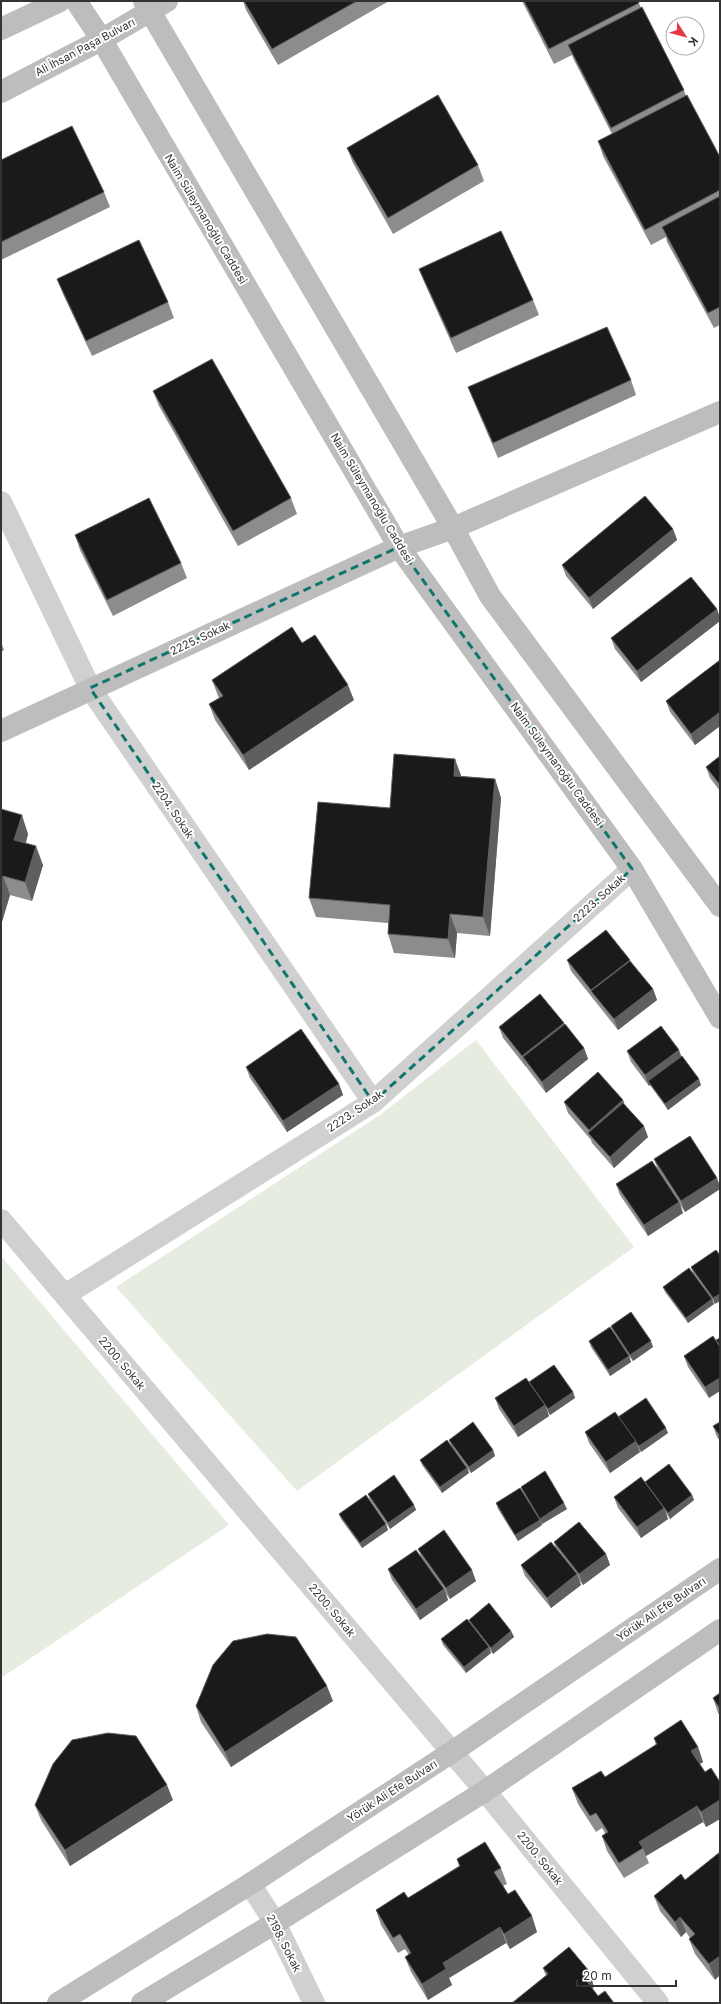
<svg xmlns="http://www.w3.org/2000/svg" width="721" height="2004" viewBox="0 0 721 2004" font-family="Inter,sans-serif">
	<rect width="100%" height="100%" fill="#fff"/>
	<g fill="#e6ecdf">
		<polygon points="476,1040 634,1247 297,1491 116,1287 380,1115"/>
		<polygon points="1,1256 229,1525 1,1678"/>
	</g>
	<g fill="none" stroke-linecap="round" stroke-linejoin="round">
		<g stroke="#d0d0d0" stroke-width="22">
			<polyline points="1,502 90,688 373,1102"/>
			<polyline points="1,1220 485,1791 658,2003"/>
			<polyline points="65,1295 373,1102 632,869"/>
			<polyline points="250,1884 275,1923 314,2003"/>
		</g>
		<g stroke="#bdbdbd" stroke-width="22">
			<polyline points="76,1 100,37 399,547 632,869 720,1018"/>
			<polyline points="144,1 453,528 490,596 720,906"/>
			<polyline points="1,29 60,1"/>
			<polyline points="1,92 101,40 167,1"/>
			<polyline points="1,731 399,547 453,528 720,412"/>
			<polyline points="58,2003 250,1884 452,1752 720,1569"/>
			<polyline points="142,2003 275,1923 485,1791 720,1630"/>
		</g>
	</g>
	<g fill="#8c8c8c">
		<polygon points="243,1 389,1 278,65 246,10"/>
		<polygon points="522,1 638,1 641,8 684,90 686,96 720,157 720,325 714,328 667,242 666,237 651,245 603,156 598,141 612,134 574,60 572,55 554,64"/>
		<polygon points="347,148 478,165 484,181 393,234 353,163"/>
		<polygon points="1,160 104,192 110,207 1,260"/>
		<polygon points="419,269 533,300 539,315 456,353 425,284"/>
		<polygon points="57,279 168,302 174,318 92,356 63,294"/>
		<polygon points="631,380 636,395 498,458 474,402 468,387"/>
		<polygon points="153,391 291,498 297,514 238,546 159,406"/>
		<polygon points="673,529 677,540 593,609 566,576 562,565"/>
		<polygon points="75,535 181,563 187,578 113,616 80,550"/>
		<polygon points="717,609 720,618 720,621 641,682 615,649 611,638"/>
		<polygon points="1,642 4,650 1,652"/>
		<polygon points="302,643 354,700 249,770 215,720 209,704 219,698 218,696 212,680"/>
		<polygon points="720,660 720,726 695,745 670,712 666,701"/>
		<polygon points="720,756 720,791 710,778 706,767"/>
		<polygon points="461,776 495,779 501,798 490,936 457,933 455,958 394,953 388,934 388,923 316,917 309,898 390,808"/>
		<polygon points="1,809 28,834 26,843 43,865 32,901 10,895 1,925"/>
		<polygon points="567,960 630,961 653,989 657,1000 618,1030 571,971"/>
		<polygon points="564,1023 564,1024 584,1048 588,1059 546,1093 527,1068 526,1066 526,1067 503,1038 499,1027"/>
		<polygon points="627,1051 681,1057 701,1085 668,1110 650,1085 649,1086 631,1062"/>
		<polygon points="246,1067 339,1084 343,1095 287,1132 250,1078"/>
		<polygon points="623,1100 624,1104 648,1137 614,1168 592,1143 591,1140 568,1113 564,1102"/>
		<polygon points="654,1159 720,1186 720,1189 685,1212 680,1205 683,1213 648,1236 620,1195 616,1184 657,1167"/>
		<polygon points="716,1250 715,1304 712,1299 714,1304 688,1323 665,1292 663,1287 693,1273 691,1267"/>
		<polygon points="611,1326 653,1347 633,1361 629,1356 631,1362 610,1376 591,1347 589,1341 613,1332"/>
		<polygon points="713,1336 709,1398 688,1367 684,1356"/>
		<polygon points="529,1382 573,1392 575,1398 550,1415 547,1411 549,1416 518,1437 499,1409 495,1398"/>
		<polygon points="619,1417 668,1433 641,1452 637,1447 640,1452 610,1473 589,1443 585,1432"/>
		<polygon points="720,1422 720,1441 717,1437 713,1426"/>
		<polygon points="449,1440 493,1450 495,1456 471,1473 468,1469 469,1473 442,1493 422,1465 420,1460 451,1445"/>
		<polygon points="645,1483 692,1495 694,1500 670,1519 666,1513 668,1519 641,1538 618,1508 614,1497"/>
		<polygon points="521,1487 567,1509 542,1524 540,1520 542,1525 518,1541 498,1509 496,1503 522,1492"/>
		<polygon points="368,1494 414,1505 416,1510 390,1529 370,1500"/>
		<polygon points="339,1514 386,1524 388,1530 362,1548 341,1519"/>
		<polygon points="554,1542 606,1554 610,1565 583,1585 579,1580 581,1585 551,1608 525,1576 521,1565 556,1548"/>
		<polygon points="418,1549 476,1581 450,1599 446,1594 448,1600 420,1620 392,1580 388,1569 421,1556"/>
		<polygon points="469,1620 511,1631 514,1637 493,1654 489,1649 491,1653 466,1673 443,1645 441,1639 470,1624"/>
		<polygon points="720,1693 720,1716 718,1713 713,1698"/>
		<polygon points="333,1701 231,1767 201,1722 196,1706"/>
		<polygon points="654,1738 698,1747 703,1762 700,1764 705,1772 720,1782 720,1819 706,1827 703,1822 646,1856 649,1863 624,1878 607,1851 602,1836 605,1833 602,1828 596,1832 578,1804 572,1788 605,1777 656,1745"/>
		<polygon points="173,1800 70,1866 41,1820 35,1805"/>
		<polygon points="457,1859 501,1868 507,1884 503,1886 508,1894 537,1932 510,1949 506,1943 449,1978 452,1985 428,2000 411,1972 405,1957 409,1955 405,1949 398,1953 381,1925 376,1910 408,1898 459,1866"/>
		<polygon points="681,1874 715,1980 695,1954 689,1939 690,1938 686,1932 681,1937 660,1911 654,1896"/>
		<polygon points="543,1968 589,1971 594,1987 592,1988 598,1996 546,1976"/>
	</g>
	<g fill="#5f5f5f">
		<polygon points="673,529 677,540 593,609 589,598"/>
		<polygon points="717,609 720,618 720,621 641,682 637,671"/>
		<polygon points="348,685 354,700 249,770 243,755"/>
		<polygon points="720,712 720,726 695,745 691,734"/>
		<polygon points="455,759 462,778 454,776"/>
		<polygon points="495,779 501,798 490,936 483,917"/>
		<polygon points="22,815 28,834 21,859 14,840"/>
		<polygon points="36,846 43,865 32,901 25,882"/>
		<polygon points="3,876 10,895 1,925 1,884"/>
		<polygon points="450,914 457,933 455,958 448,939"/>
		<polygon points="630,960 634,971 591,991 591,990"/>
		<polygon points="653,989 657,1000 618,1030 614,1019"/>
		<polygon points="564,1023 568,1034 523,1057 526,1066 526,1067 522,1056"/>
		<polygon points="584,1048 588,1059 546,1093 542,1082"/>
		<polygon points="679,1050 683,1061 648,1081 650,1085 649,1086 645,1075"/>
		<polygon points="699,1079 701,1085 668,1110 665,1104"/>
		<polygon points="339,1084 343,1095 287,1132 283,1121"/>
		<polygon points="623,1100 627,1111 590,1134 589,1130"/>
		<polygon points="644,1126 648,1137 614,1168 610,1157"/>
		<polygon points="717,1178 720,1186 720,1189 685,1212 681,1201"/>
		<polygon points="679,1202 683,1213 648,1236 644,1225"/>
		<polygon points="720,1294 720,1301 715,1304 713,1298"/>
		<polygon points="712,1299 714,1304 688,1323 686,1318"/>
		<polygon points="651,1341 653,1347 633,1361 630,1355"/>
		<polygon points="629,1356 631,1362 610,1376 608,1370"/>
		<polygon points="720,1378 720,1391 709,1398 705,1387"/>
		<polygon points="573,1392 575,1398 550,1415 548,1409"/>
		<polygon points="545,1405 549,1416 518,1437 514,1426"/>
		<polygon points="666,1428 668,1433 641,1452 639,1446"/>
		<polygon points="636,1441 640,1452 610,1473 606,1462"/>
		<polygon points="493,1450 495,1456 471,1473 469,1467"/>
		<polygon points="467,1468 469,1473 442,1493 440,1487"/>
		<polygon points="692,1495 694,1500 670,1519 668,1513"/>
		<polygon points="564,1503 567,1509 542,1524 540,1519"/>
		<polygon points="414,1505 416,1510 390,1529 388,1523"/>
		<polygon points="664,1508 668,1519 641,1538 637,1527"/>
		<polygon points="540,1520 542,1525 518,1541 515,1535"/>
		<polygon points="386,1524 388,1530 362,1548 360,1543"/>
		<polygon points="606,1554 610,1565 583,1585 579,1574"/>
		<polygon points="472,1570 476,1581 450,1599 446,1588"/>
		<polygon points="577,1574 581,1585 551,1608 547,1598"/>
		<polygon points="444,1589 448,1600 420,1620 416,1609"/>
		<polygon points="511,1631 514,1637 493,1654 491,1648"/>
		<polygon points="489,1647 491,1653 466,1673 464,1667"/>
		<polygon points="327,1686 333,1701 231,1767 225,1752"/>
		<polygon points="698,1747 703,1762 697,1766 691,1751"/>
		<polygon points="167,1785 173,1800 70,1866 65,1850"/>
		<polygon points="720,1800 720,1819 706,1827 701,1812"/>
		<polygon points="697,1806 703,1822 646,1856 643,1848 639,1842"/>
		<polygon points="532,1916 537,1932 510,1949 504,1934"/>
		<polygon points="680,1917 686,1932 681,1937 675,1922"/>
		<polygon points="500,1927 506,1943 449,1978 452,1985 428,2000 422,1984 443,1963"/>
		<polygon points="720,1956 720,1975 715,1980 709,1964"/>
		<polygon points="589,1971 594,1987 588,1991 583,1976"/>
	</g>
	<g fill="#1a1a1a" stroke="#5f5f5f">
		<polygon points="244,1 357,1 272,49"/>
		<polygon points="524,1 638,1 639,3 549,49"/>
		<polygon points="642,7 684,90 611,128 568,45"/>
		<polygon points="438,95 478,165 388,218 347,148"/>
		<polygon points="687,95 720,157 720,190 645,230 598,141"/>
		<polygon points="72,126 104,192 1,242 1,160"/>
		<polygon points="720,196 720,307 708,313 662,227"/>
		<polygon points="501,231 533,300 451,338 419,269"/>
		<polygon points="139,240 168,302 86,341 57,279"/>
		<polygon points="607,327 631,380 493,443 468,387"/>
		<polygon points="212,359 291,498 233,531 153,391"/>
		<polygon points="645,496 673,529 589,598 562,565"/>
		<polygon points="149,498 181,563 107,600 75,535"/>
		<polygon points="691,577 717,609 637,671 611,638"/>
		<polygon points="292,627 302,643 315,635 348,685 243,755 209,704 223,696 212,680"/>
		<polygon points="720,660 720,712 691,734 666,701"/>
		<polygon points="394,754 455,759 454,776 495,779 483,917 450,914 448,939 388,934 390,905 309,898 318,802 390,808"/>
		<polygon points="720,756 720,785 706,767"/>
		<polygon points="1,809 22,815 14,840 36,846 25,882 3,876 1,884"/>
		<polygon points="606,930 630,960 591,990 567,960"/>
		<polygon points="630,961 653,989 614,1019 591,991"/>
		<polygon points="540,994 564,1023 522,1056 499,1027"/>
		<polygon points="565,1024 584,1048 542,1082 523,1057"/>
		<polygon points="661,1026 679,1050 645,1075 627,1051"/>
		<polygon points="301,1029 339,1084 283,1121 246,1067"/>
		<polygon points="682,1056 699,1079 665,1104 648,1081"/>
		<polygon points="598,1072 623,1100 589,1130 564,1102"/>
		<polygon points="623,1103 644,1126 610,1157 588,1133"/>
		<polygon points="690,1136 717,1178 681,1201 654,1159"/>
		<polygon points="652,1161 679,1202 644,1225 616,1184"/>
		<polygon points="716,1250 720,1255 720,1294 713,1298 691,1267"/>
		<polygon points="689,1268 712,1299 686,1318 663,1287"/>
		<polygon points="631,1312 651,1341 630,1355 611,1326"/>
		<polygon points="610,1327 629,1356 608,1370 589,1341"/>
		<polygon points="713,1336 720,1347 720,1378 705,1387 684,1356"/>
		<polygon points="720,1338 720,1346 716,1340"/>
		<polygon points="554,1365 573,1392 548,1409 529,1382"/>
		<polygon points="526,1378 545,1405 514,1426 495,1398"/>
		<polygon points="646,1398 666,1428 639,1446 618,1417"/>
		<polygon points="615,1412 636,1441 606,1462 585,1432"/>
		<polygon points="473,1422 493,1450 469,1467 449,1440"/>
		<polygon points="720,1422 720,1436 713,1426"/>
		<polygon points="447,1440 467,1468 440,1487 420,1460"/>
		<polygon points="669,1464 692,1495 668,1513 645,1482"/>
		<polygon points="545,1471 564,1503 540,1519 521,1487"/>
		<polygon points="394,1475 414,1505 388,1523 368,1494"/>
		<polygon points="641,1477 664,1508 637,1527 614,1497"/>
		<polygon points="520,1488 540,1520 515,1535 496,1503"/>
		<polygon points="366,1495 386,1524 360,1543 339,1514"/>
		<polygon points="579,1522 606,1554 579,1574 554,1542"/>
		<polygon points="444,1530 472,1570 446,1588 418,1549"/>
		<polygon points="551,1542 577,1574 547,1598 521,1565"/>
		<polygon points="416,1550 444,1589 416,1609 388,1569"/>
		<polygon points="489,1603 511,1631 491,1648 469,1620"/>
		<polygon points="467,1619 489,1647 464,1667 441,1639"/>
		<polygon points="267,1634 296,1637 327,1686 225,1752 196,1706 213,1665 233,1641"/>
		<polygon points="720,1693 720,1709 713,1698"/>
		<polygon points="681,1720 698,1747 691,1751 705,1772 711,1768 720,1782 720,1800 701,1812 697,1806 639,1842 643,1848 619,1863 602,1836 608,1832 596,1813 590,1816 572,1788 601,1771 605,1777 657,1744 654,1738"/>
		<polygon points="108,1733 136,1736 167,1785 65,1850 35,1805 53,1764 72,1740"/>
		<polygon points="485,1842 501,1868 494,1872 508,1894 515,1890 532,1916 504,1934 500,1927 443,1963 446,1969 422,1984 405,1957 411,1953 400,1934 393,1938 376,1910 404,1892 408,1898 460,1866 457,1859"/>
		<polygon points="720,1852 720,1956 709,1964 689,1939 695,1934 680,1917 675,1922 654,1896 681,1874 685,1880"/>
		<polygon points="569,1947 589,1971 583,1976 598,1996 605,1991 614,2003 512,2003 548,1974 543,1968"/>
	</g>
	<path fill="none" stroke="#0f766e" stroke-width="3" stroke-dasharray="8 5" stroke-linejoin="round" d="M399,547l233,322 -259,233 -283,-414z"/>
	<g text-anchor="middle" stroke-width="4" stroke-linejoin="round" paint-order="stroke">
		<g font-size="11" fill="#333" stroke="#fff">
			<text transform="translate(85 47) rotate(-28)" y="4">Ali İhsan Paşa Bulvarı</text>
			<text transform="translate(206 219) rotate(59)" y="4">Naim Süleymanoğlu Caddesi</text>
			<text transform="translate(372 498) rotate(59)" y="4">Naim Süleymanoğlu Caddesi</text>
			<text transform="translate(200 638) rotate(-25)" y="4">2225. Sokak</text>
			<text transform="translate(557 764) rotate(54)" y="4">Naim Süleymanoğlu Caddesi</text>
			<text transform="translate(173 810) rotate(56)" y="4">2204. Sokak</text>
			<text transform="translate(599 898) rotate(-42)" y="4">2223. Sokak</text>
			<text transform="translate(355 1111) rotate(-34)" y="4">2223. Sokak</text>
			<text transform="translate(122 1363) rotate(50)" y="4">2200. Sokak</text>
			<text transform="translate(661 1609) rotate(-34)" y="4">Yörük Ali Efe Bulvarı</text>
			<text transform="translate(332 1610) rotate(50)" y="4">2200. Sokak</text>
			<text transform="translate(392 1791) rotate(-33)" y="4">Yörük Ali Efe Bulvarı</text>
			<text transform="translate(540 1858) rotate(51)" y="4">2200. Sokak</text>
			<text transform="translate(284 1943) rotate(63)" y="4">2198. Sokak</text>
		</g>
	</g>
	<rect width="721" height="2004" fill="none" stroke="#333333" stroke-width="4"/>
	<g transform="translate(685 36) rotate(126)"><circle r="19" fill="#ffffff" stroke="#adadad"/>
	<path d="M0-3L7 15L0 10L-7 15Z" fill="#e63946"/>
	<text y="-6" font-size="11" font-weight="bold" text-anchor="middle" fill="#333333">K</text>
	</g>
	<path d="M577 1980v6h99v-6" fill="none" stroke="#333333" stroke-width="2"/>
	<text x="583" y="1980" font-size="12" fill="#333333" stroke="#ffffff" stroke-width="3" paint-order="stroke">20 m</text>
</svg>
